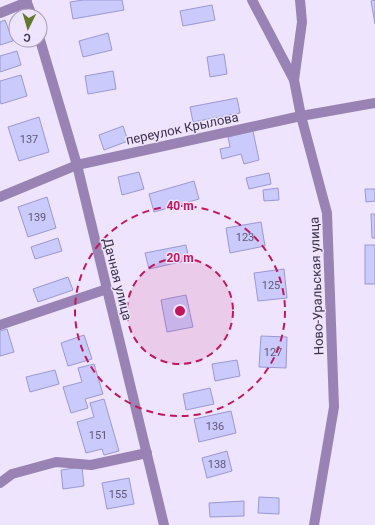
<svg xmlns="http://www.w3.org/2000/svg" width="375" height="525" viewBox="0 0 375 525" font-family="Roboto,sans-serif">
	<rect width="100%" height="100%" fill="#efe4fd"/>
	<g fill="#cacafd" stroke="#9a98d6">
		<polygon points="83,0 122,0 124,10 73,19 70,2"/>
		<polygon points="375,0 375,24 371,1"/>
		<polygon points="212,5 215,20 183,26 180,11"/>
		<polygon points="5,20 13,41 0,45 0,22"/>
		<polygon points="108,33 112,50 83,57 79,41"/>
		<polygon points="17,51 21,65 0,72 0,56"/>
		<polygon points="224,54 227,74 210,77 207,57"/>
		<polygon points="113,71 116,89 88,94 85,76"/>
		<polygon points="21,75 27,96 1,104 0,100 0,81"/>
		<polygon points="237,98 240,113 193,122 190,107"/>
		<polygon points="39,117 49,152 19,161 8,127"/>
		<polygon points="123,126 128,141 104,150 99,135"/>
		<polygon points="253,131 259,160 244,164 241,154 222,159 220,149 230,147 228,137"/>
		<polygon points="139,172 144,189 122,195 118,177"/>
		<polygon points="269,173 271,184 249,189 246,178"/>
		<polygon points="194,181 199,199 154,212 149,194"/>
		<polygon points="278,188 279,200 264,201 263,190"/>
		<polygon points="365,189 375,189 375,201 366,202"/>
		<polygon points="47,197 56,228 28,237 18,207"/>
		<polygon points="371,214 375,214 375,238 372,238"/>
		<polygon points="261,222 265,246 230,253 226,228"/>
		<polygon points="58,238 62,251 35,259 31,247"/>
		<polygon points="186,245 189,260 149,269 145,253"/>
		<rect x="365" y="245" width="10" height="39"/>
		<polygon points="284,269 287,298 258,301 254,273"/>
		<polygon points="68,277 73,290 38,302 33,289"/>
		<polygon points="186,295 193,327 167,332 161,300"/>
		<polygon points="7,329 14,352 0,356 0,331"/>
		<polygon points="84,335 92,359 68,366 61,343"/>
		<polygon points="261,336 287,337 286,368 259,367"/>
		<polygon points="237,360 240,376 215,381 212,364"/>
		<polygon points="94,364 103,394 85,399 88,408 71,413 63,387 82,382 78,368"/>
		<polygon points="55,370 59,384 30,392 26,377"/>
		<polygon points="210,388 214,404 186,410 183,394"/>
		<polygon points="104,399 119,451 104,455 102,449 86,453 77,422 94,417 90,403"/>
		<polygon points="231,411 236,433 199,442 194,419"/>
		<polygon points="227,451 232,471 207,478 202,458"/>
		<polygon points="82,467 84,486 63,489 61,470"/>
		<polygon points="129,478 134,504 107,509 102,483"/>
		<polygon points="259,497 279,498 279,514 258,513"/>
		<polygon points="244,501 244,516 210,517 209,503"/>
	</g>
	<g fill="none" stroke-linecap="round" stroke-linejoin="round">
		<g stroke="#9983b4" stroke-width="10">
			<polyline points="26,0 32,16"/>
			<polyline points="252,0 294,80"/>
			<polyline points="300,0 302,22 294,80 301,116 327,213 334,407 314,525"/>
			<polyline points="0,13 27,2"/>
			<polyline points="40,40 77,165 164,525"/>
			<polyline points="0,197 77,165 301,116 375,103"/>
			<polyline points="0,325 107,289"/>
			<polyline points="0,483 12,474 56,462 91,465 147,453"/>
		</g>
	</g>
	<circle cx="180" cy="311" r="53" fill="#c2185b" fill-opacity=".12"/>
	<g fill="none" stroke="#c2185b" stroke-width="2" stroke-dasharray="7 5">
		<circle cx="180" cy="311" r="53"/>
		<circle cx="180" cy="311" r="105"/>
	</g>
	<g text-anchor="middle" stroke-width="3" stroke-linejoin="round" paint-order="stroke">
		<g font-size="11" fill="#605776">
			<text x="29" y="143">137</text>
			<text x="37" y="221">139</text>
			<text x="245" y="241">123</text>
			<text x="271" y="289">125</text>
			<text x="273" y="356">127</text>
			<text x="215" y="430">136</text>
			<text x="98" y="439">151</text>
			<text x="217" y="468">138</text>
			<text x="118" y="498">155</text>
		</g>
		<g font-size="13" fill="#3c3149" stroke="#efe4fd">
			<text transform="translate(182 128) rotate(-12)" y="5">переулок Крылова</text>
			<text transform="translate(118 279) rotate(76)" y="5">Дачная улица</text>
			<text transform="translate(316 286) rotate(-92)" y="5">Ново-Уральская улица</text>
		</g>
	</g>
	<circle cx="180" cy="311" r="6" fill="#c2185b" stroke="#efe4fd" stroke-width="2"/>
	<g font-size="12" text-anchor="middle" font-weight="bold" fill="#c2185b" stroke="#efe4fd" stroke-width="3" stroke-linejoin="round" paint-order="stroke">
		<text x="180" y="210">40 m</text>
		<text x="180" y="262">20 m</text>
	</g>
	<g transform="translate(28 28) rotate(185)"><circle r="19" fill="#efe4fd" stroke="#a79cb5"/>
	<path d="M0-3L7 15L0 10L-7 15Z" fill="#61792c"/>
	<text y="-6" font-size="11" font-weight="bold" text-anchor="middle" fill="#3c3149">С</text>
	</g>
</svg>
